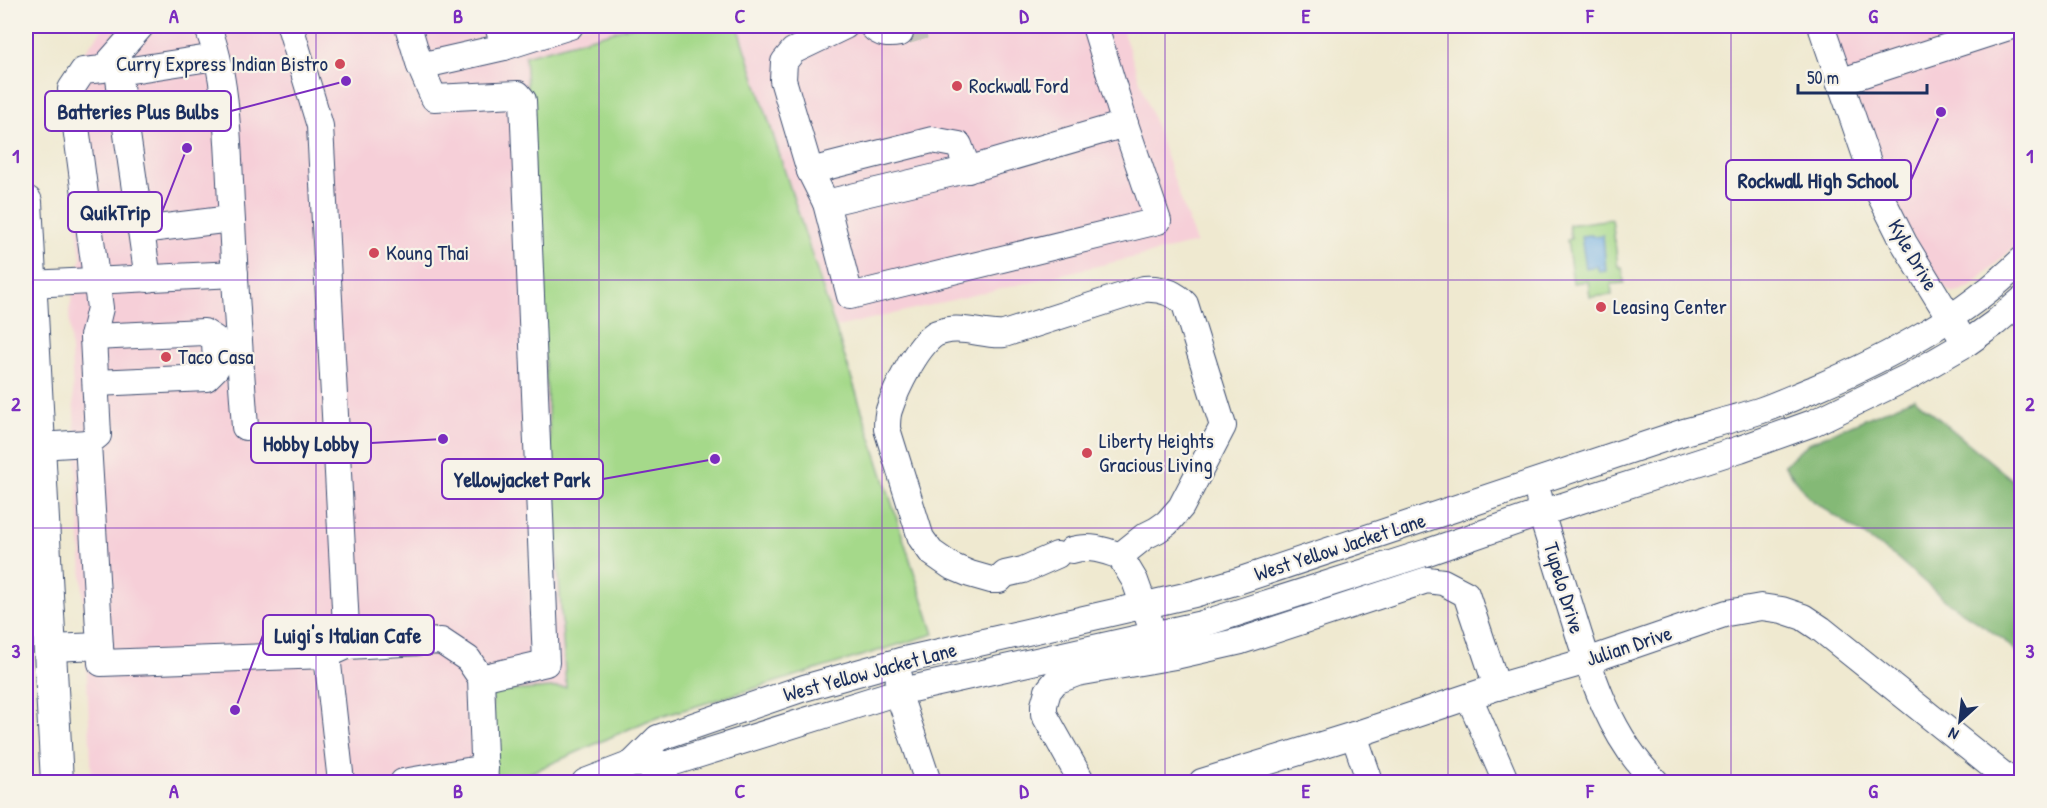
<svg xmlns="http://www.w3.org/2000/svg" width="2047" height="808" viewBox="0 0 2047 808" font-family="'Patrick Hand',sans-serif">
	<rect width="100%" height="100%" fill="#f7f3e8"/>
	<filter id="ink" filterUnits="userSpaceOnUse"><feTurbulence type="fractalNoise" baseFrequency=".0167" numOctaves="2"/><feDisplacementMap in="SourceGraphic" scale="12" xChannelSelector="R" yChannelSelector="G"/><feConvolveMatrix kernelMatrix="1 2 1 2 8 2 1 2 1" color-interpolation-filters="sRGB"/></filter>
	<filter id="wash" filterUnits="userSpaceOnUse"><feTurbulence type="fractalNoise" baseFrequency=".008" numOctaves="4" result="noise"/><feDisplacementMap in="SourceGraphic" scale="24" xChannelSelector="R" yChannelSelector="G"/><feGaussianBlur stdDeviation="1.35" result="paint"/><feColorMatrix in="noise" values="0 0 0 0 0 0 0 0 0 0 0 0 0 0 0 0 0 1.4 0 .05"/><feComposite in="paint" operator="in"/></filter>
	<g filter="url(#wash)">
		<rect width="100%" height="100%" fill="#efe9d0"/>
		<g fill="#f6cfd8">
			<polygon points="105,26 633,26 525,56 566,687 494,782 92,782 69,311 81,258 59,84"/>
			<polygon points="738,26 1121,26 1196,243 837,327"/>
			<polygon points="1829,26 2021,26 2021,241 1970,287 1955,293 1945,289 1902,219"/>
		</g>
		<g fill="#a5d98a" stroke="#608474" stroke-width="1.5">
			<polygon points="633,26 738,26 934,634 647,721 510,782 494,782 492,692 566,687 525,56"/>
			<polygon points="1612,219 1618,267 1622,267 1624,283 1611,284 1612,295 1590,297 1588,281 1573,283 1567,240 1571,239 1569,225"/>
		</g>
		<polygon fill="#84b976" stroke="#50746a" stroke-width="1.5" points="1914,398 2021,487 2021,657 2004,640 1945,600 1897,558 1809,498 1784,465 1809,443"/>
		<polygon fill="#6fafe3" stroke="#456fa0" stroke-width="1.5" points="1591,235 1592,236 1603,235 1606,271 1599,272 1597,266 1586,268 1581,236"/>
	</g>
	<g filter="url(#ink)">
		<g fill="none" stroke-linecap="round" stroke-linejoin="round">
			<polyline stroke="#c5c4b9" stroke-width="26" stroke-dasharray="26 13" stroke-linecap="butt" points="900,33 924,26"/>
			<defs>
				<g id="minor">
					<path d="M207,26c23,53 21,136 25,195 3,68 8,137 13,206"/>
					<polyline points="290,26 320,126 347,646"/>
					<polyline points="408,26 420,66 504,47 498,26"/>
					<polyline points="845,26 793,51 784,62 783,80 810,171 826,203 974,168 1125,124 1095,26"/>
					<path d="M872,26c8,9 17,9 28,7"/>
					<polyline points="1821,26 1878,191 1904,243 1959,333"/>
					<polyline points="504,47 570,26"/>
					<polyline points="420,66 434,98 518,94 523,100 546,663 481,678"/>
					<polyline points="1839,82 2012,26"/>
					<polyline points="810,171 932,140 959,145 968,170"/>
					<polyline points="826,203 850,296 1158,221 1125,124"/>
					<polyline points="141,230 231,219"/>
					<polyline points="148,279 118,72 216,57"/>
					<polyline points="30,284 235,274"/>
					<polyline points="93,337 204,332 215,339 216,368 206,378 96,383"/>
					<polyline points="39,446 88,443"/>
					<path d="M1539,497l2,16c11,35 22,71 33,106 18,59 37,119 82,163"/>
					<path d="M1072,550c17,-5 32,0 48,6l15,25 14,39"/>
					<path d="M1057,555l-34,15 -18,4 -6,6h-8l-21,-6 -19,-8 -20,-14 -10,-14 -34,-109c0,-6 0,-13 2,-19 7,-21 27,-63 46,-76 4,-2 9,-3 14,-4 19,-3 37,6 55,4l140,-45c16,-1 30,3 41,15l38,122 -42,81 -14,16 -10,7 -12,6 -25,20"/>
					<polyline points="100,646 88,443 98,435 93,337 100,308 71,89 83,71 103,69 141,26"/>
					<polyline points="50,648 100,646 101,663 327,655 347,646 441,641 468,659 481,678 485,782"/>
					<polyline points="327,655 341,782"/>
					<polyline points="899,676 898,692 928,782"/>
					<polyline points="1469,697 1506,782"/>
					<polyline points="1354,735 1370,782"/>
					<path d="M632,764l26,-26 146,-50 96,-27 294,-67 44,-13 446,-149c25,-7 50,-13 75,-21 18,-6 37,-15 55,-22 75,-32 149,-71 208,-129"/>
					<polyline points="403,782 485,768"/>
					<polyline points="585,782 632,764 668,764 898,692 1202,624 1428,552 1541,513 1740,449 1813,423 1910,376 1967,343 1995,323 2022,300"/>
					<polyline points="1082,782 1044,714 1044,705 1048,691 1056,681 1077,673 1175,656 1241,641 1427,580 1443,582 1466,594 1497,687"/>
					<polyline points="1202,782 1354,735 1497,687 1587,661 1727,613 1761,607 1782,610 1803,617 1821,629 2012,782"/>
				</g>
				<polyline id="major" points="26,202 57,782"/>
			</defs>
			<use href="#minor" stroke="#3b4b6f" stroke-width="28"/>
			<use href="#major" stroke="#3b4b6f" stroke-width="34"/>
			<use href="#minor" stroke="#fff" stroke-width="26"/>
			<use href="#major" stroke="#fff" stroke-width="32"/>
		</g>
	</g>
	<path fill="none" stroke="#7b2cbf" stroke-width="1.5" stroke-opacity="0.55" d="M316,26v756M599,26v756M882,26v756M1165,26v756M1448,26v756M1731,26v756M26,280h1996M26,528h1996"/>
	<g fill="#d1495b" stroke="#f7f3e8" stroke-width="2">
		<circle cx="340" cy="64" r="6"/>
		<circle cx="957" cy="86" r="6"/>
		<circle cx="374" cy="253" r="6"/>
		<circle cx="1601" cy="307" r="6"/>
		<circle cx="166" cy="357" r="6"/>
		<circle cx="1087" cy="453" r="6"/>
	</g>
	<g text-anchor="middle" stroke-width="4.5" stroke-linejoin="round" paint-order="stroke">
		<g font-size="21" fill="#1b2f5e" stroke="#f7f3e8" text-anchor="start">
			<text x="328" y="71" text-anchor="end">Curry Express Indian Bistro</text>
			<text x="969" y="93">Rockwall Ford</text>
			<text x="386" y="260">Koung Thai</text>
			<text x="1613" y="314">Leasing Center</text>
			<text x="178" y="364">Taco Casa</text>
			<text x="1099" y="448">Liberty Heights<tspan x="1099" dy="24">Gracious Living</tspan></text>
		</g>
		<g font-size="21" fill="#1b2f5e" stroke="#f7f3e8">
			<text transform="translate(1913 255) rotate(60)" y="7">Kyle Drive</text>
			<text transform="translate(1340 547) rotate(-18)" y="7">West Yellow Jacket Lane</text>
			<text transform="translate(1564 588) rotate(73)" y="7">Tupelo Drive</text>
			<text transform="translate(1629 646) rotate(-18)" y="7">Julian Drive</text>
			<text transform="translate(870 672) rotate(-15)" y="7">West Yellow Jacket Lane</text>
		</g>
	</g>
	<path fill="none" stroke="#7b2cbf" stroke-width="2" d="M346 81L231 111M1941 112L1911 180M187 148L162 212M443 439L371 443M715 459L603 479M235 710L263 635"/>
	<g fill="#7b2cbf" stroke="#f7f3e8" stroke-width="2">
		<circle cx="346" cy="81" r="6"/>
		<circle cx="1941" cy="112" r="6"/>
		<circle cx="187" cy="148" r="6"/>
		<circle cx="443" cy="439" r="6"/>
		<circle cx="715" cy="459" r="6"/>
		<circle cx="235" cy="710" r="6"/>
	</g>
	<g fill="#f7f3e8" stroke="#7b2cbf" stroke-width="2">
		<rect x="45" y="91" width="186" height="40" rx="6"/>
		<rect x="1726" y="160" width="185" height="40" rx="6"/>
		<rect x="68" y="192" width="94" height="40" rx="6"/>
		<rect x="251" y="423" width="120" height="40" rx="6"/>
		<rect x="442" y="459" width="161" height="40" rx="6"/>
		<rect x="263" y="615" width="171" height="40" rx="6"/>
	</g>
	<g font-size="22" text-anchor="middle" font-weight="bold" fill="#1b2f5e">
		<text x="138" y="119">Batteries Plus Bulbs</text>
		<text x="1818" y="188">Rockwall High School</text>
		<text x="115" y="220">QuikTrip</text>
		<text x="311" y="451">Hobby Lobby</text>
		<text x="522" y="487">Yellowjacket Park</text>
		<text x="348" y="643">Luigi's Italian Cafe</text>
	</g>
	<rect width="2047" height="808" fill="none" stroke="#f7f3e8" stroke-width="66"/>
	<g transform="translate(1960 721) rotate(207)" stroke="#f7f3e8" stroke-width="4.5" paint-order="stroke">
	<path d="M0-4.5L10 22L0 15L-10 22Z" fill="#1b2f5e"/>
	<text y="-9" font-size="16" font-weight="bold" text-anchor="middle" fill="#1b2f5e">N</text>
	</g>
	<path d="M1798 84v9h129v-9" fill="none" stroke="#1b2f5e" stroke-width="3"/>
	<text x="1807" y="84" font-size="18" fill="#1b2f5e" stroke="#f7f3e8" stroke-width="4.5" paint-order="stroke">50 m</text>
	<rect x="33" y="33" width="1981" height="742" fill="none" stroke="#7b2cbf" stroke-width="2"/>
	<g font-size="20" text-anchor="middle" font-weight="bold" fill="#7b2cbf">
		<text x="174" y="23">A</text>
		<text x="458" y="23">B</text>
		<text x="740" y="23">C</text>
		<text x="1024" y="23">D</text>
		<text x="1306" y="23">E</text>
		<text x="1590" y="23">F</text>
		<text x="1873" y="23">G</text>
		<text x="16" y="163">1</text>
		<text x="2030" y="163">1</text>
		<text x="16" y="411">2</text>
		<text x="2030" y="411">2</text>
		<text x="16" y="658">3</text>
		<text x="2030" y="658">3</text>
		<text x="174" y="798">A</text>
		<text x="458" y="798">B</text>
		<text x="740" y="798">C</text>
		<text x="1024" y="798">D</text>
		<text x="1306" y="798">E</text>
		<text x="1590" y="798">F</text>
		<text x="1873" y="798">G</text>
	</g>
</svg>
